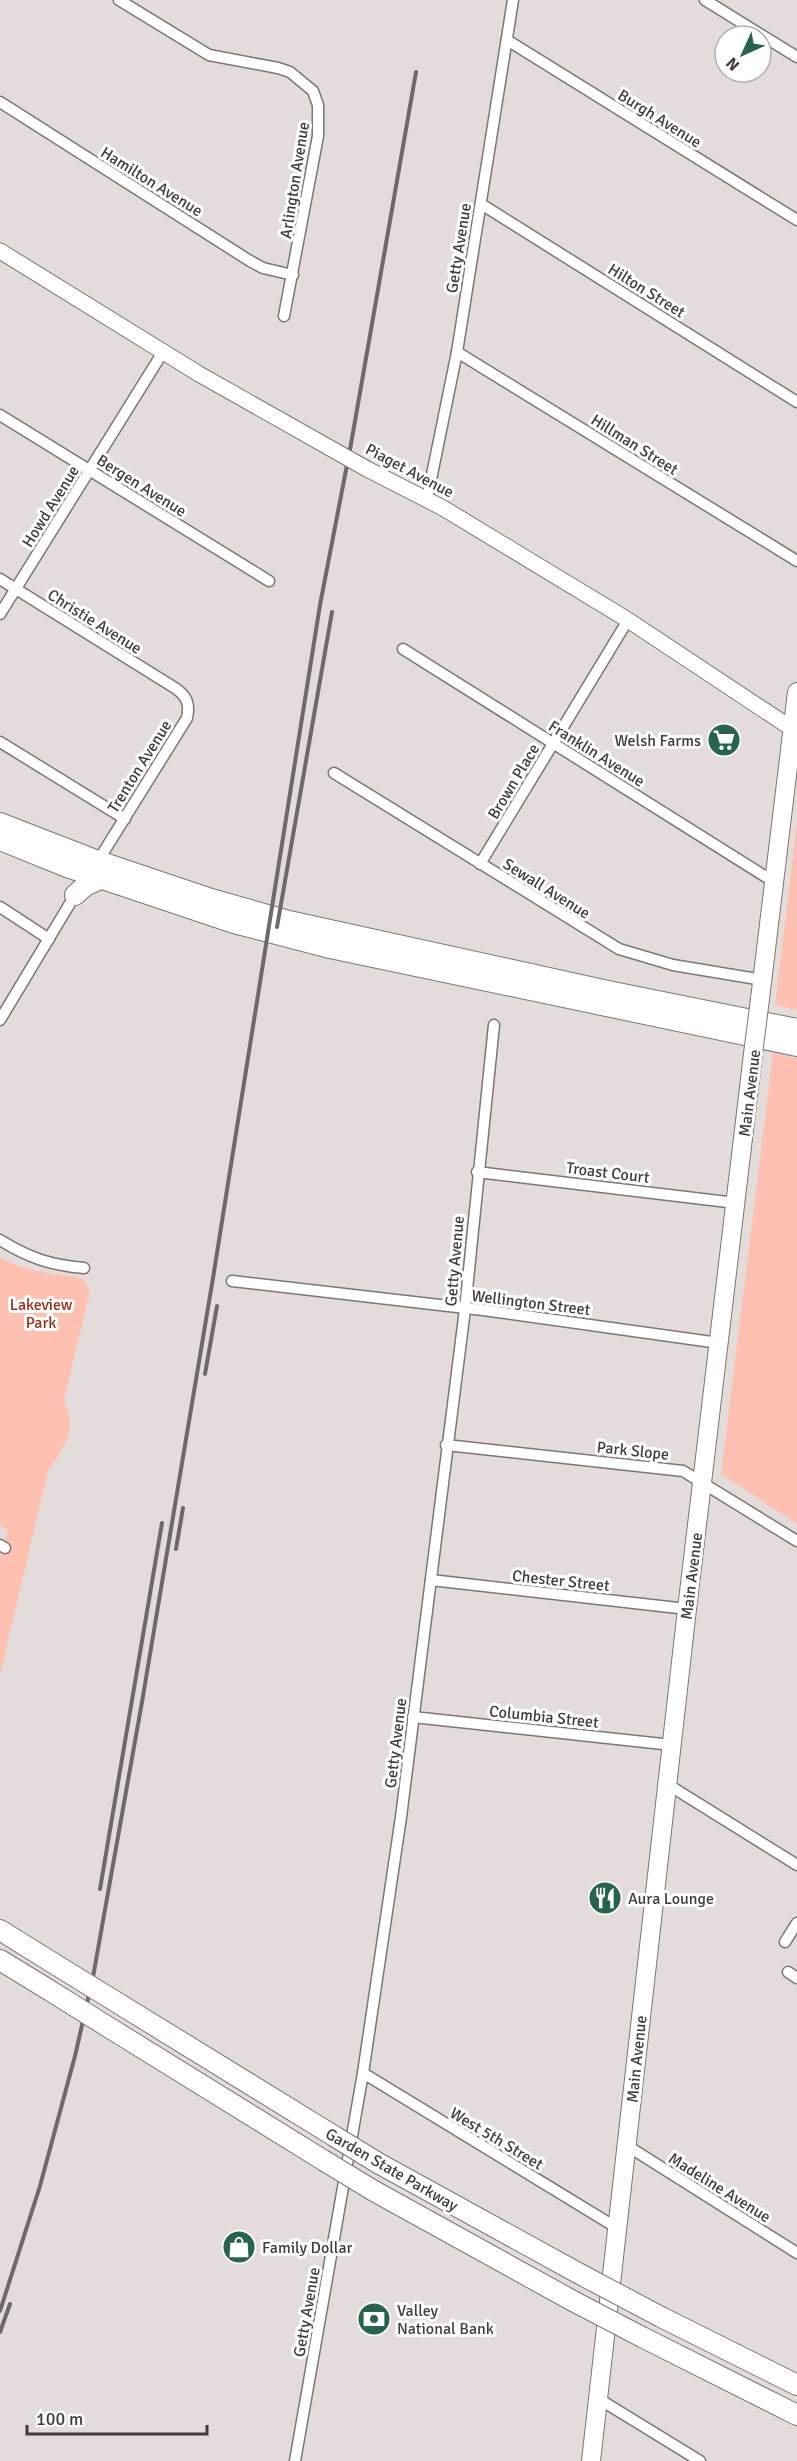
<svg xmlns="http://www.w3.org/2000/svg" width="797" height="2461" viewBox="0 0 797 2461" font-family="Signika,sans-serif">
	<rect width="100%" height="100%" fill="#e4dcda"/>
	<g fill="#fdc0b1">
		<polygon points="797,822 797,1010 775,1005"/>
		<polygon points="773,1053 797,1058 797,1524 721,1474"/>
		<path d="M0,1257c23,15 56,17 82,21l8,13 -26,109c13,32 1,45 -16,71l-48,204v-124l8,-20 -8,-6z"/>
	</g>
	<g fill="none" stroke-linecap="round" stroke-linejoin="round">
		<defs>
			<g id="street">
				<polyline points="119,0 209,55 278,68 290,72 313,91 318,105 318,136 284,316"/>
				<polyline points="705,0 797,57"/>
				<polyline points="507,40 797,220"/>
				<polyline points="0,102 250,261 263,268 293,275"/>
				<polyline points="481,204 797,402"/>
				<polyline points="457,352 797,561"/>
				<polyline points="0,415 269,581"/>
				<polyline points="427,499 457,352 513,0"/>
				<path d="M0,579l175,109c12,8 15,16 12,30l-89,143"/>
				<polyline points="0,614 163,352"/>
				<polyline points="403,649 774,882"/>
				<polyline points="0,742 125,819"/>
				<polyline points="334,773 619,949 673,965 763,980"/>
				<polyline points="480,864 628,620"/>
				<polyline points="0,907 49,939"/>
				<polyline points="0,1020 75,895"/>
				<polyline points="477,1172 736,1203"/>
				<path d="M0,1240c29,18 50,25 84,28"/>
				<polyline points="232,1281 483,1310 719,1343"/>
				<polyline points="446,1445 683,1471 797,1541"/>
				<polyline points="0,1545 5,1548"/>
				<polyline points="431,1580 687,1609"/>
				<polyline points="413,1717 672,1745"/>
				<polyline points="667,1784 797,1865"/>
				<polyline points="785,1942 797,1923"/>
				<polyline points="788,1972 797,1978"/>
				<polyline points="363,2073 617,2228"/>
				<polyline points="626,2145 797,2253"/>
				<polyline points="599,2399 700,2461"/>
				<polyline points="295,2461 363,2073 401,1817 465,1309 494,1025"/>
			</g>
			<g id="secondary">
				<polyline points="0,251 199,374 330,448"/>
				<polyline points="367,469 443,508 628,620 797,732"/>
			</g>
			<g id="primary">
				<polyline points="760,999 797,692"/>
				<polyline points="591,2461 687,1609 753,1054"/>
			</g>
			<g id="highway">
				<polyline points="0,823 98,861 208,898 289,921 608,991 797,1029"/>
				<polyline points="0,840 67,867 234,923 330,948 797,1046"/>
				<polyline points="75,895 85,886 100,879"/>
				<polyline points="0,1930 53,1963"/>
				<polyline points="0,1960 49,1990"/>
				<polyline points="126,2008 334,2136"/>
				<polyline points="121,2035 323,2160"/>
				<polyline points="378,2163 578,2273"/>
				<polyline points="374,2191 573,2301"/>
				<polyline points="661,2317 797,2385"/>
				<polyline points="642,2337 797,2415"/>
			</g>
		</defs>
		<use href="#street" stroke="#7d7674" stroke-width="13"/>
		<use href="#secondary" stroke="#7d7674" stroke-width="17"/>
		<use href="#primary" stroke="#7d7674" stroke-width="20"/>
		<use href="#highway" stroke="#7d7674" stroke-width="22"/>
		<use href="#street" stroke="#fff" stroke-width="10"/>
		<use href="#secondary" stroke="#fff" stroke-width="15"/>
		<use href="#primary" stroke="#fff" stroke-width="18"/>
		<use href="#highway" stroke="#fff" stroke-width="20"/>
		<g stroke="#6e6a68" stroke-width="4">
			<polyline points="277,927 332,612"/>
			<polyline points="205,1374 217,1306"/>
			<polyline points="176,1549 183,1508"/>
			<polyline points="100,1889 162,1523"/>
			<polyline points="0,2311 40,2186 75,2056 93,1977 142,1702 213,1278 320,605 351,444 416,72"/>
			<polyline points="0,2332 10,2304"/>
		</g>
		<defs>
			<polyline id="secondary-bridge" points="330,448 367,469"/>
			<polyline id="primary-bridge" points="753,1054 760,999"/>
			<g id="highway-bridge">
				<polyline points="53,1963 126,2008"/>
				<polyline points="49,1990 121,2035"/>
				<polyline points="334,2136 378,2163"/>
				<polyline points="323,2160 374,2191"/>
				<polyline points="578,2273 661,2317"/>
				<polyline points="573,2301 642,2337"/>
			</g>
		</defs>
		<use href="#secondary-bridge" stroke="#7d7674" stroke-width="17" stroke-linecap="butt"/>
		<use href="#primary-bridge" stroke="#7d7674" stroke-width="20" stroke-linecap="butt"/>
		<use href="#highway-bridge" stroke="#7d7674" stroke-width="22" stroke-linecap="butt"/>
		<use href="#secondary-bridge" stroke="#fff" stroke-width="15"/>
		<use href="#primary-bridge" stroke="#fff" stroke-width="18"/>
		<use href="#highway-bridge" stroke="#fff" stroke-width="20"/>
	</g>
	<defs>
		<symbol id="supermarket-disc" viewBox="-11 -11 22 22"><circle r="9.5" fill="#27644f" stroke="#fff"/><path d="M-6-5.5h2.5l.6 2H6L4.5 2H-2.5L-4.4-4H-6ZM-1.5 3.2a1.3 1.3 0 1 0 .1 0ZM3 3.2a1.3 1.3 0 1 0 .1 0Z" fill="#fff"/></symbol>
		<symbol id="restaurant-disc" viewBox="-11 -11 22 22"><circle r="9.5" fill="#27644f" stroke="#fff"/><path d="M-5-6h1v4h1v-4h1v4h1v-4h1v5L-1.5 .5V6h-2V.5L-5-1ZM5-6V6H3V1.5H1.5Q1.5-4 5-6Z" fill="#fff"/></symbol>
		<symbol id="shop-disc" viewBox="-11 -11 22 22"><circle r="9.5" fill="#27644f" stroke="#fff"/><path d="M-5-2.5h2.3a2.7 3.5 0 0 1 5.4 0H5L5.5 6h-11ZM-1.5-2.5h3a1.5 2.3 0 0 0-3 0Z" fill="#fff"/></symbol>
		<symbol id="bank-disc" viewBox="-11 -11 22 22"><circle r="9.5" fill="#27644f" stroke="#fff"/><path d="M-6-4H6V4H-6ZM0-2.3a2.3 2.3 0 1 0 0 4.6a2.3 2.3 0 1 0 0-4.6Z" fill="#fff"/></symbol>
	</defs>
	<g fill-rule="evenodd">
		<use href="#supermarket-disc" x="705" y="721" width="38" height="38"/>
		<use href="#restaurant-disc" x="586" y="1879" width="38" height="38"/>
		<use href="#shop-disc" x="220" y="2228" width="38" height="38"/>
		<use href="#bank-disc" x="355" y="2300" width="38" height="38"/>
	</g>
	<g text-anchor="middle" stroke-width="6" stroke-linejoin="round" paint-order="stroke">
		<g font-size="16" fill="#3f3c3b" stroke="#fff">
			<text transform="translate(660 118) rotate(32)" y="6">Burgh Avenue</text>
			<text transform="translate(294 180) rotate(-81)" y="6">Arlington Avenue</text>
			<text transform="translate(152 181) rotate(32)" y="6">Hamilton Avenue</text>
			<text transform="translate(458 248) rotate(-81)" y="6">Getty Avenue</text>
			<text transform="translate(647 290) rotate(32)" y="6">Hilton Street</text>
			<text transform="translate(635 444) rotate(32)" y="6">Hillman Street</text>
			<text transform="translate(410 470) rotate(28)" y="6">Piaget Avenue</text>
			<text transform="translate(142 485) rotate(32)" y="6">Bergen Avenue</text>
			<text transform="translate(50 506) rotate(-58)" y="6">Howd Avenue</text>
			<text transform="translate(95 621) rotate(32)" y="6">Christie Avenue</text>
			<text transform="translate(597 753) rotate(32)" y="6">Franklin Avenue</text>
			<text transform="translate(139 766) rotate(-58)" y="6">Trenton Avenue</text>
			<text transform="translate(513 781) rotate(-59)" y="6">Brown Place</text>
			<text transform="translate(547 888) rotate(32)" y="6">Sewall Avenue</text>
			<text transform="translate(749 1093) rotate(-83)" y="6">Main Avenue</text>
			<text transform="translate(608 1172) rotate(7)" y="6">Troast Court</text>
			<text transform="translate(454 1261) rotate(-85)" y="6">Getty Avenue</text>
			<text transform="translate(531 1302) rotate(7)" y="6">Wellington Street</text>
			<text transform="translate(633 1450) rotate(6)" y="6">Park Slope</text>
			<text transform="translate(691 1576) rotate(-83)" y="6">Main Avenue</text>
			<text transform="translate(561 1580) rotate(6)" y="6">Chester Street</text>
			<text transform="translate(544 1716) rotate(6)" y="6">Columbia Street</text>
			<text transform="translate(395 1743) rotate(-83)" y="6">Getty Avenue</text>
			<text transform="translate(636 2059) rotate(-84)" y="6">Main Avenue</text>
			<text transform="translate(497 2138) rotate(31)" y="6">West 5th Street</text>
			<text transform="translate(392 2169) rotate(30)" y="6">Garden State Parkway</text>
			<text transform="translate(720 2187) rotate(32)" y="6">Madeline Avenue</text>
			<text transform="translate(306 2312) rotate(-80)" y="6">Getty Avenue</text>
		</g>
		<g font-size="16" fill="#3f3c3b" stroke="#fff" text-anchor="start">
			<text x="701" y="746" text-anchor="end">Welsh Farms</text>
			<text x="628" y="1904">Aura Lounge</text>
			<text x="262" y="2253">Family Dollar</text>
			<text x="397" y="2316">Valley<tspan x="397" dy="18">National Bank</tspan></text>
		</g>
		<g font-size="16" fill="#962d15" stroke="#fff">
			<text x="41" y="1310">Lakeview<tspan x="41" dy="18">Park</tspan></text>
		</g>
	</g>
	<g transform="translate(743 54) rotate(225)"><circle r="28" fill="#ffffff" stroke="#b2b1b1" stroke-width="1.5"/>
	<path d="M0-4.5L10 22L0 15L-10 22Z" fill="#27644f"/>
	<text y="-9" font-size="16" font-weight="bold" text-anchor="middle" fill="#3f3c3b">N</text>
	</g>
	<path d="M27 2425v9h180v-9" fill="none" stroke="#3f3c3b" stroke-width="3"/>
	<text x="36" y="2425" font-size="18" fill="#3f3c3b" stroke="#ffffff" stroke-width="4.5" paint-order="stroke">100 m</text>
</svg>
